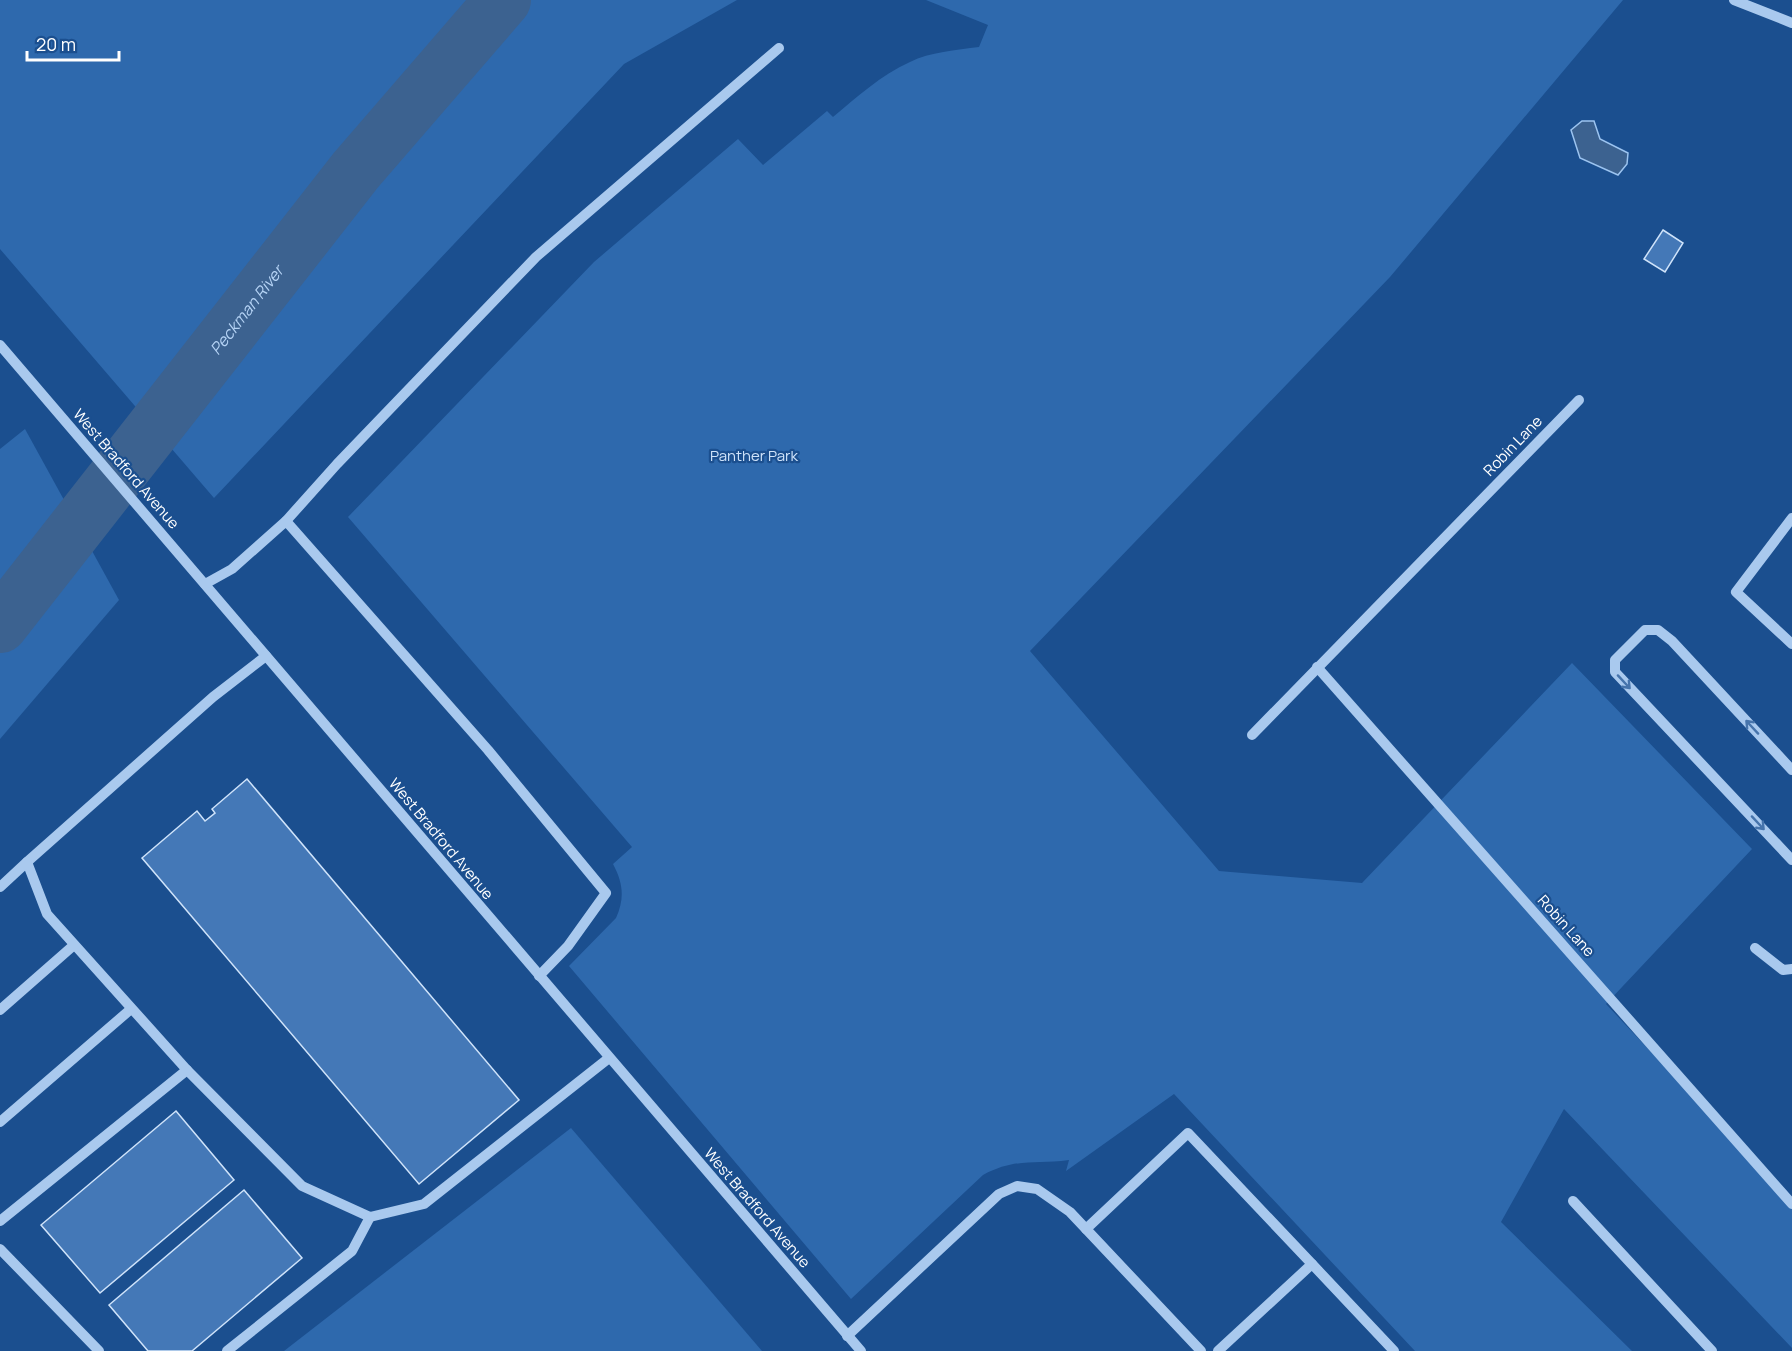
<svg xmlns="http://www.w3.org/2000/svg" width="1792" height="1351" viewBox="0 0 1792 1351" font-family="Manrope,sans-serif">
	<rect width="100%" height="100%" fill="#1b4f8f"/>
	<g fill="#2e69ad">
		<polygon points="0,0 737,0 624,64 214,498 0,249"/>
		<path d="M926,0h697l-233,277 -360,374 189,220 143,12 210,-220 180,186 -146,155 186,198v146l-228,-239 -63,113 131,129h-217l-241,-257 -108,77 3,-11c-35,5 -52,-3 -86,15l-132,124 -282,-333 47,-48c9,-20 7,-35 -3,-54l19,-17 -284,-330 246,-255 144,-123 25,26 64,-54 6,6c24,-20 48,-42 77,-55 20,-10 46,-12 69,-15l9,-22z"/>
		<polygon points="25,429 119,600 0,739 0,449"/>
		<polygon points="571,1128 762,1351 284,1351"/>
	</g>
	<polygon fill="#3c6290" stroke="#9cc4f0" stroke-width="1.5" points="1582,121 1594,121 1600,139 1628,153 1627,164 1618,175 1580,158 1571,130"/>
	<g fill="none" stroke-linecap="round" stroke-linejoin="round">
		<path stroke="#3c6290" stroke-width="56" id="s1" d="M0,625l356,-455 147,-170"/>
	</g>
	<g fill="#4478b7" stroke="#cfe3fa" stroke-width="1.5">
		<polygon points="1663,230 1683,243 1665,272 1644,259"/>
		<polygon points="247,779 519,1100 419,1184 142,858 197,811 205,821 215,813 212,809"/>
		<polygon points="176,1111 234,1180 100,1293 41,1225"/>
		<polygon points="244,1190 302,1258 192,1351 148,1351 109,1305"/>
	</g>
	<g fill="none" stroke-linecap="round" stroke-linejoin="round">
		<g stroke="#a9c9ee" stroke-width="10">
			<polyline points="1734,0 1792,23"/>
			<polyline points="0,345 861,1351"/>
			<polyline points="1792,518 1736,592 1792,644"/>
			<polyline points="286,521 337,464 536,257 779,48"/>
			<polyline points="205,584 232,569 286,521 488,750 606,893 568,946 539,976"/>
			<polyline points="266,656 213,697 27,862 47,914 187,1070 302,1186 370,1217 424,1204 609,1058"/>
			<polyline points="1317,667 1792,1204"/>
			<polyline points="1252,735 1579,400"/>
			<polyline points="1792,770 1672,641 1658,630 1645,630 1615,660 1615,672 1792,860"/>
			<polyline points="0,887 27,862"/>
			<polyline points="1755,948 1783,970 1792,969"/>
			<polyline points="0,1010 74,945"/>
			<polyline points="0,1122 131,1009"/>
			<polyline points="1573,1201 1712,1351"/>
			<polyline points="0,1221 187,1070"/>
			<polyline points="1086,1229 1188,1133 1312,1264 1218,1351"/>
			<polyline points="0,1249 99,1351"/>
			<polyline points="1312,1264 1394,1351"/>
			<polyline points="847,1336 999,1194 1017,1186 1037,1189 1070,1212 1201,1351"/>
			<polyline points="227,1351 352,1251 370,1217"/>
		</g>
	</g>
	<defs><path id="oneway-shaft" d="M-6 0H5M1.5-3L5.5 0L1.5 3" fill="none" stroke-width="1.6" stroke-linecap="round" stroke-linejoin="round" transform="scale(1.5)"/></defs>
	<g stroke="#4674ac">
		<use href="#oneway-shaft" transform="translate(1624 682) rotate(47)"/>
		<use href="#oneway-shaft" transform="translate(1752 727) rotate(-133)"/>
		<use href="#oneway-shaft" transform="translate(1758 823) rotate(47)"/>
	</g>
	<g text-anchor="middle" stroke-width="4.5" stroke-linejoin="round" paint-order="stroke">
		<g font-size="15" fill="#fff" stroke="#1b4f8f">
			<text transform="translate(1513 446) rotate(-46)" y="5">Robin Lane</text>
			<text transform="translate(126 469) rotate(49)" y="5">West Bradford Avenue</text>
			<text transform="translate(441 839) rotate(50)" y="5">West Bradford Avenue</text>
			<text transform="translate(1566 926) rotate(48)" y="5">Robin Lane</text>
			<text transform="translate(757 1208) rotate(49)" y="5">West Bradford Avenue</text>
		</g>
		<g font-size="15" fill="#cfe3fa" stroke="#1b4f8f">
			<text x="754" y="461">Panther Park</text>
		</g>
		<g font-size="16" font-style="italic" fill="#b5d3f5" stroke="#1b4f8f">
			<text dy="6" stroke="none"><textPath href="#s1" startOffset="400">Peckman River</textPath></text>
		</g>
	</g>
	<path d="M27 51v9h92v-9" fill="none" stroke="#ffffff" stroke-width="3"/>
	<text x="36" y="51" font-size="18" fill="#ffffff" stroke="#1b4f8f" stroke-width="4.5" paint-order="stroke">20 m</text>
</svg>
